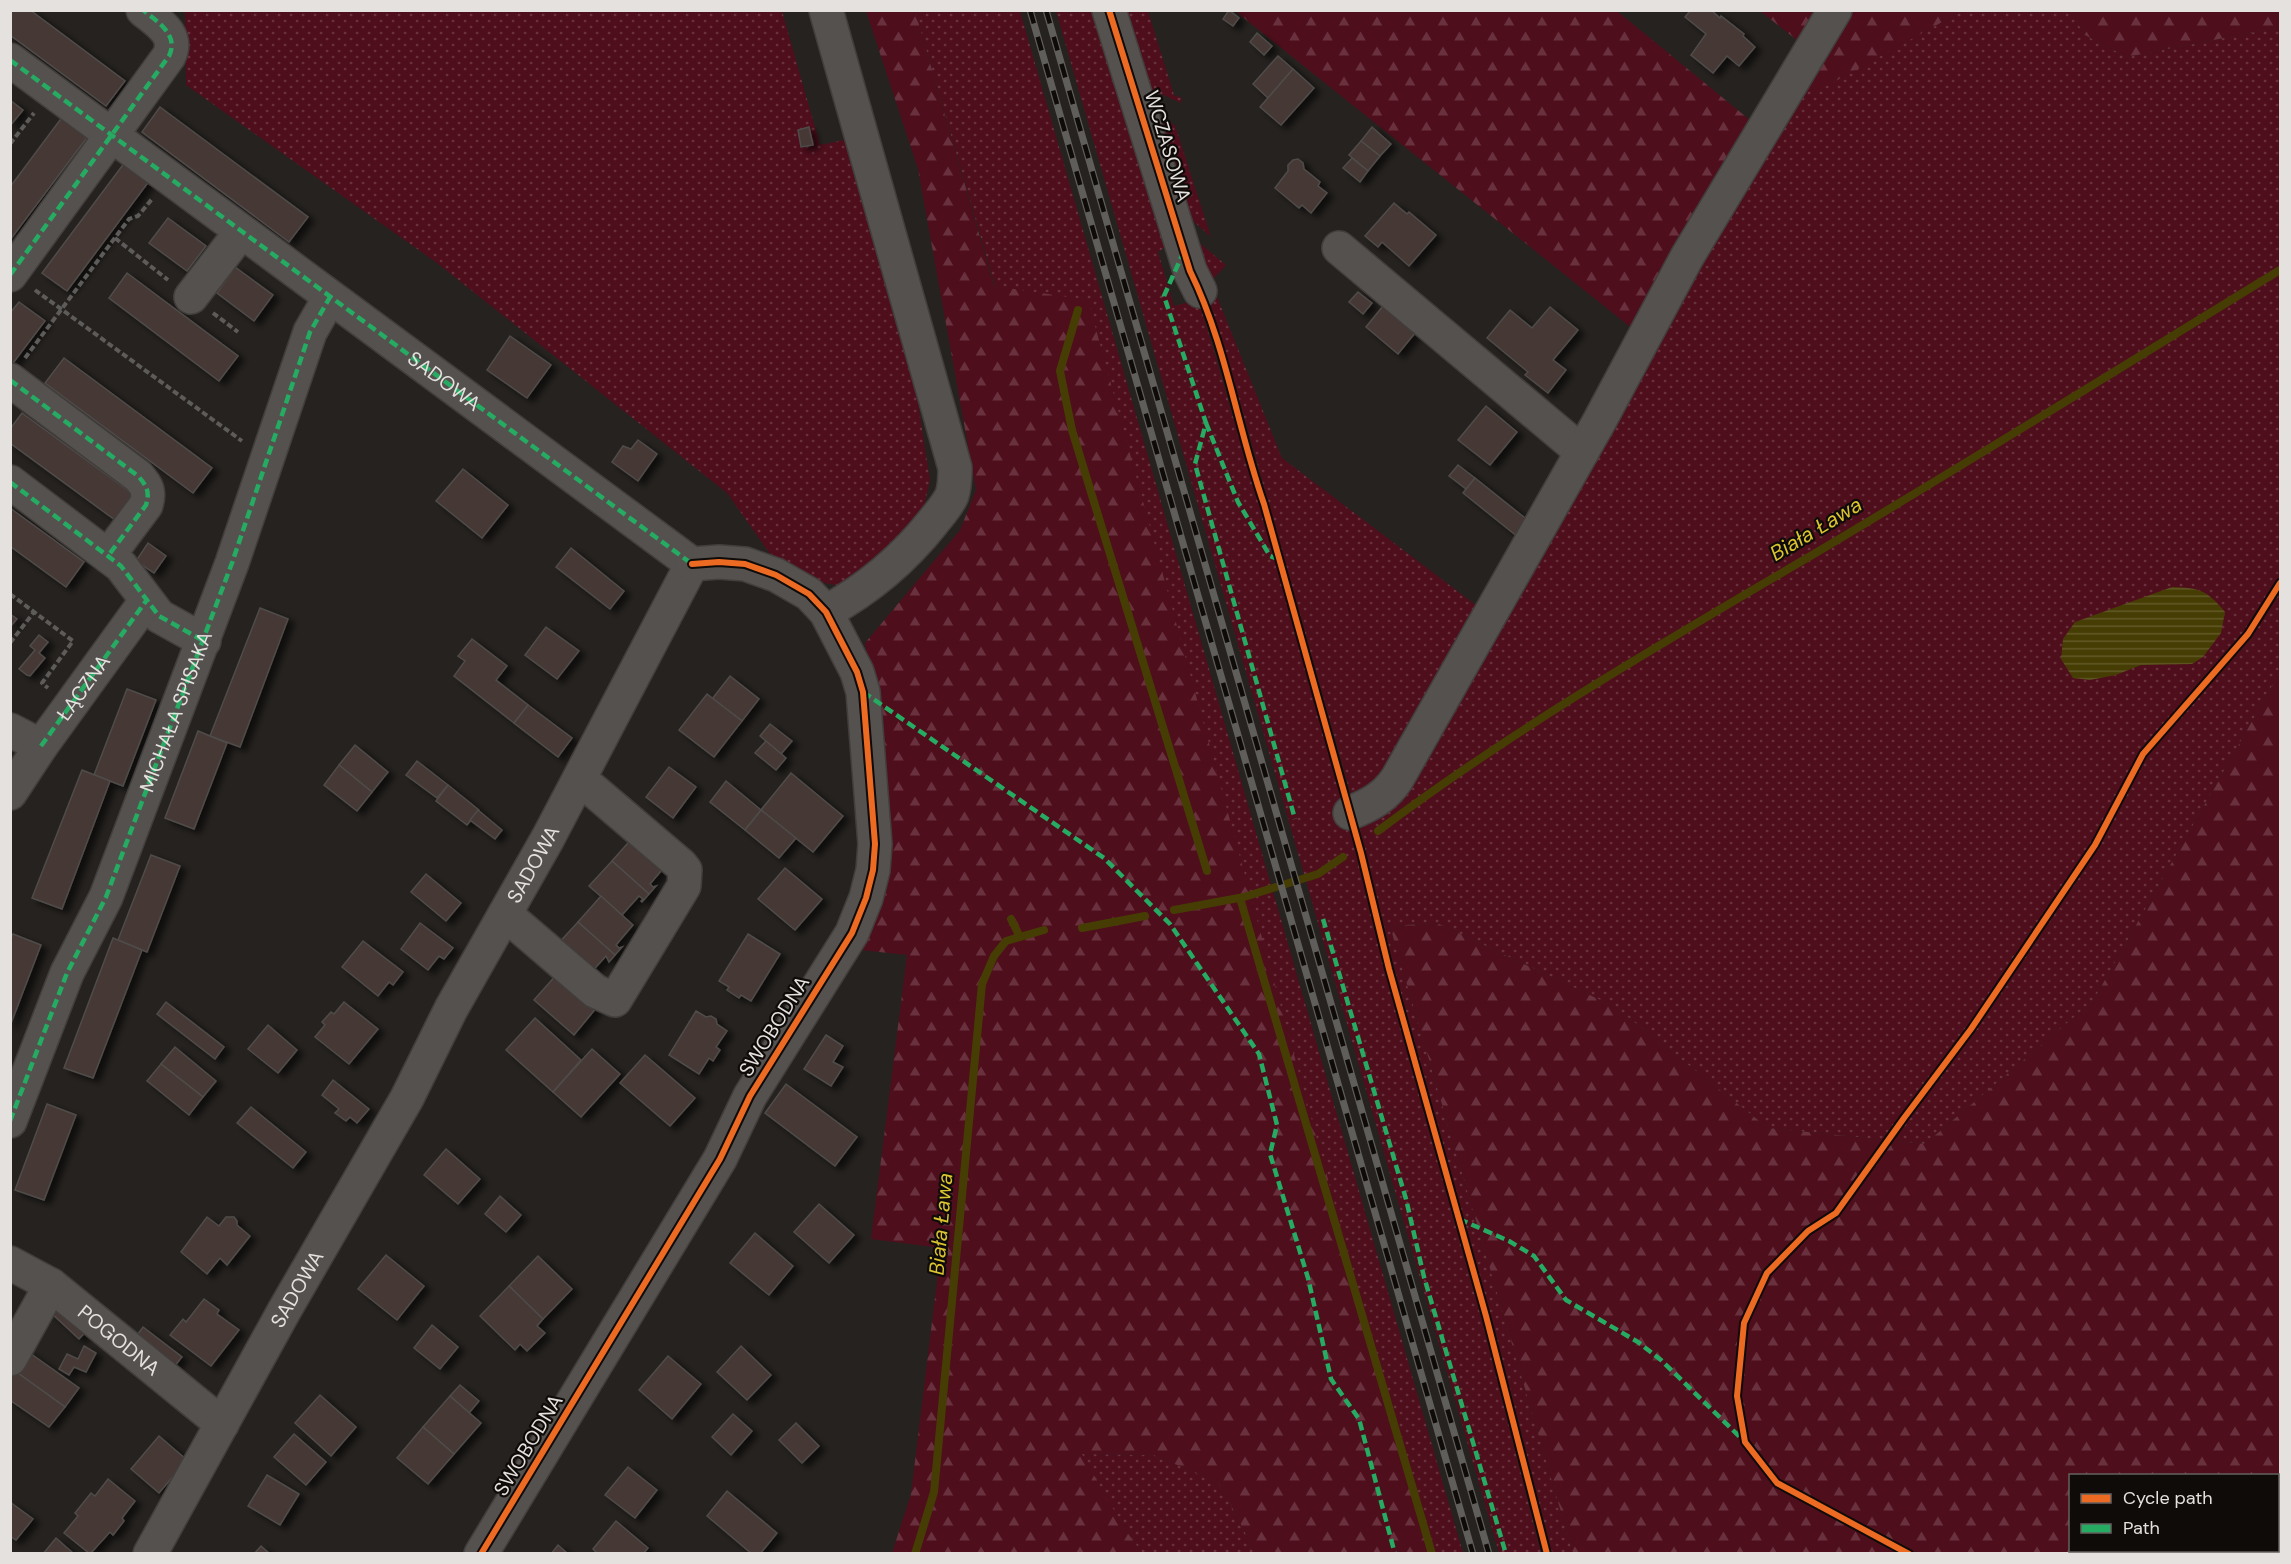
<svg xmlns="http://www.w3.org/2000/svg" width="2291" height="1564" viewBox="0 0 2291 1564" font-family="'DM Sans',sans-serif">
	<defs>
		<pattern id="grass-dots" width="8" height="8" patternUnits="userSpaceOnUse" patternTransform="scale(1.5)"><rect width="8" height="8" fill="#4f0e1c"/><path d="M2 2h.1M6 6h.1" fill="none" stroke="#68313d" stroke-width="1.8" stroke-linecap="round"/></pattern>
		<pattern id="forest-firs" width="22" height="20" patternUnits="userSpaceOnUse" patternTransform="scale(1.5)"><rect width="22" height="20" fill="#4f0e1c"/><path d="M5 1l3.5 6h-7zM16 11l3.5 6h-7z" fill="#68313d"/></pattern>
		<pattern id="water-rules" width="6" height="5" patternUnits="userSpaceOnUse" patternTransform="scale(1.5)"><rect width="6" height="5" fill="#463d04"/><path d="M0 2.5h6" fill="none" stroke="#615928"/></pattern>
		<filter id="shadow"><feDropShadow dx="6" dy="4" stdDeviation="3" flood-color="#0009"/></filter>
	</defs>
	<rect width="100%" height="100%" fill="#25221f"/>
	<g fill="url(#grass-dots)">
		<polygon points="185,11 782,11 820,145 849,139 911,358 930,480 920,525 846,587 814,581 773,558 727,493 437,263 186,85"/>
		<polygon points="915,11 1020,11 1463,1553 1430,1553 995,286"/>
		<path d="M1056,11h43l69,234 -10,7 16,54 24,-6c23,69 40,140 63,209l93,335 38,153 93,334 56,222h-42z"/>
		<polygon points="1120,11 1148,11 1174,95 1182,98 1181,103 1143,86"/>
		<polygon points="1962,11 2073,11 2083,34 2127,57 2280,27 2280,672 2093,1001 1925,1144 1768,1128 1615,1007 1437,923 1390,926 1573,1553 1552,1553 1498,1343 1394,968 1357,817 1235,385 1190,238 1196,240 1226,265 1214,278 1213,287 1282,458 1481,609 1802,44 1814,92"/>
		<polygon points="1160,119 1175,125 1211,237 1191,219"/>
		<polygon points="1081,1454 1154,1455 1219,1483 1256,1553 1142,1553 1124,1528"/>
	</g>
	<g fill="url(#forest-firs)" fill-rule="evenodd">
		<polygon points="866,11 915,11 994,286 1088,300 1430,1553 1256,1553 1219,1483 1154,1455 1082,1454 1124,1528 1142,1553 892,1553 911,1494 941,1248 871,1239 907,955 861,950 887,889 885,832 872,692 865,643 960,530 976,490 918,169"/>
		<polygon points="1235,11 1617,11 1756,125 1639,334"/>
		<polygon points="1760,11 1962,11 1814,93 1802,44"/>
		<polygon points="2073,11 2280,11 2280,27 2127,57 2083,34"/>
		<path d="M2280,672v881h-707l-183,-627 47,-3 178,84 153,121 157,16 168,-143zM2070,1476h208v74h-208z"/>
	</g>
	<path fill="url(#water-rules)" d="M2172,587c28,1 35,3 53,25l-4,21 -18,24 -11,7 -51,1 -25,10 -26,5 -17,-2 -12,-19 2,-20 12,-17z"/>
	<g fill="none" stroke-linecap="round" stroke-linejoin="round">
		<g stroke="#463d04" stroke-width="8">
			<polyline points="1078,310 1060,371 1072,430 1207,871"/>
			<path d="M1378,831c141,-106 295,-194 446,-283 153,-91 304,-185 456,-278"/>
			<polyline points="1240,898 1432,1554"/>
			<polyline points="1174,910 1244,897 1318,874 1343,857"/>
			<polyline points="1011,919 1020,937"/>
			<polyline points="1082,928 1145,916"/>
			<polyline points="915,1554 934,1492 982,984 994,956 1006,941 1044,930"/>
		</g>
	</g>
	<g fill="#453834" stroke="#4f4c4a" stroke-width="1.5" filter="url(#shadow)">
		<polygon points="10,10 30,10 125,81 106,106 10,35"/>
		<polygon points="1229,10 1239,18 1233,26 1223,19"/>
		<polygon points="1691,10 1711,10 1720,18 1721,16 1744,34 1743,36 1755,47 1739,66 1727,56 1713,73 1691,55 1706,34 1685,17"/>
		<polygon points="1257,33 1272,46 1264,55 1250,42"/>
		<polygon points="1278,56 1293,69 1268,98 1253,84"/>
		<polygon points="1293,69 1314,88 1281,125 1260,107"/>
		<polygon points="10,100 23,110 10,126"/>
		<polygon points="160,107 308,217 289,242 142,132"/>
		<polygon points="63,116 89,135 10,240 10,187"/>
		<polygon points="809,127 813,145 801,147 798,130"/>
		<polygon points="1372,127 1391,144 1380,156 1361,141"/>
		<polygon points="1361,141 1380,156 1368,171 1349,155"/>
		<polygon points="1352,158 1368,171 1360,182 1343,168"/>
		<polygon points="1298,159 1303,163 1304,169 1320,182 1318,186 1327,193 1311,213 1302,205 1299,208 1275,188 1288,171 1288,165 1293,160"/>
		<polygon points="125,162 150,180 67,291 42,273"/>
		<polygon points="1394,203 1407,214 1409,212 1436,235 1409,266 1382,242 1378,247 1365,236"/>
		<polygon points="168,218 206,246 187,271 149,243"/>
		<polygon points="235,267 273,295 254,321 217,293"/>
		<polygon points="127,273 238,356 219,381 109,298"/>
		<polygon points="1358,292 1372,303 1363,314 1349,302"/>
		<polygon points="19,302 45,321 10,367 10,313"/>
		<polygon points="1383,306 1415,333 1398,354 1366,327"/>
		<polygon points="1550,307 1578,330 1553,360 1566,370 1548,393 1525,375 1528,372 1487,338 1510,310 1532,328"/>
		<polygon points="510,336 551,365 527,398 487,370"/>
		<polygon points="64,358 212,468 193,493 45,383"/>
		<polygon points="1486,406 1517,432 1490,465 1458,440"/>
		<polygon points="22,413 134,495 115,520 10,443 10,429"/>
		<polygon points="638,440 657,454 638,481 612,462 623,446 631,449"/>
		<polygon points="1458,465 1475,478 1466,489 1449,476"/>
		<polygon points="463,469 508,505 482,538 436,501"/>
		<polygon points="1475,478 1530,522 1518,537 1463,493"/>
		<polygon points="10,508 84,562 66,587 10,546"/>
		<polygon points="148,543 166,556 154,573 136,561"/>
		<polygon points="571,548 624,591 610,609 556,567"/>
		<polygon points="260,608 288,619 240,747 210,736"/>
		<polygon points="10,614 17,619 10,627"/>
		<polygon points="546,627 579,651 557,679 525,655"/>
		<polygon points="39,635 48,642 39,653 45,658 30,676 27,675 19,669 35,650 30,646"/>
		<polygon points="472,639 507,666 496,680 528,705 514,723 454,676 465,661 458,656"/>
		<polygon points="730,676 759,699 742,721 712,699"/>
		<polygon points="127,689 156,700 123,786 94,775"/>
		<polygon points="707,694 742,721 714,757 679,730"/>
		<polygon points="528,705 572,738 558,757 514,723"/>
		<polygon points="770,724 792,741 781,754 760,736"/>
		<polygon points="198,731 227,743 194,829 165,818"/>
		<polygon points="766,741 786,758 776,770 755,753"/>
		<polygon points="355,745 388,772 372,792 339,765"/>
		<polygon points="417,761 448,785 437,798 406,775"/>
		<polygon points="339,765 372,792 357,811 324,785"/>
		<polygon points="669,767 696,787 673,818 646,797"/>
		<polygon points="82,770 110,781 62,909 32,898"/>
		<polygon points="791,773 843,816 813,852 761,810"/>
		<polygon points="726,781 761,810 745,830 710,802"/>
		<polygon points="448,785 479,810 467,825 436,801"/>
		<polygon points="478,810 502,830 495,839 470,820"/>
		<polygon points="761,810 796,838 779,858 745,830"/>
		<polygon points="635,835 667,864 650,884 653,887 656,886 649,894 612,861"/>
		<polygon points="151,855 180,866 147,952 118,940"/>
		<polygon points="612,861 649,894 642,902 641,901 643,899 639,896 622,915 589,886"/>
		<polygon points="785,868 822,899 795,930 758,899"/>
		<polygon points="426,874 461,903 446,921 411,892"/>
		<polygon points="601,896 633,925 616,945 619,948 622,947 615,955 578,922"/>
		<polygon points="578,922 615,955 609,962 606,956 588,976 555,947"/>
		<polygon points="420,923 453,948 444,959 439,956 428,970 401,949"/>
		<polygon points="13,934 41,945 10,1026 10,941"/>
		<polygon points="748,934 780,954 751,1001 741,995 739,998 727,990 729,987 719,981"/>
		<polygon points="113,938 142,950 93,1078 64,1068"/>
		<polygon points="363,941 403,972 393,985 389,982 378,996 342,967"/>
		<polygon points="558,973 597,1007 574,1035 534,1000"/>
		<polygon points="166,1002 224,1047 215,1059 157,1014"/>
		<polygon points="344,1002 378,1029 349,1064 315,1037 325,1025 322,1022 331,1012 334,1014"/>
		<polygon points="696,1011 706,1017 711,1016 716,1019 717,1024 727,1031 716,1047 720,1050 713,1061 709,1058 699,1074 669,1055"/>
		<polygon points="535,1018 581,1060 553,1092 506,1050"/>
		<polygon points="268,1025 297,1050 278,1073 248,1049"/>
		<polygon points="826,1035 843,1046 833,1062 843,1067 831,1086 804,1069"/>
		<polygon points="175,1047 216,1081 203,1097 161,1064"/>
		<polygon points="592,1049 620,1074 581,1117 553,1092"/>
		<polygon points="645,1055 695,1098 670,1126 620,1083"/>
		<polygon points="161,1064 203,1097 189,1115 147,1081"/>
		<polygon points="333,1080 369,1109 357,1123 350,1117 346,1121 335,1113 339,1109 322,1095"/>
		<polygon points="786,1084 857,1137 835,1166 765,1113"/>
		<polygon points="47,1104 76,1115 44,1200 15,1190"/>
		<polygon points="251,1107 306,1152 293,1168 237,1123"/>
		<polygon points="446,1149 480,1179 458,1204 424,1175"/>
		<polygon points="500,1196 521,1215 506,1232 485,1214"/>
		<polygon points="819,1204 854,1235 829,1263 794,1232"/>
		<polygon points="207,1217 219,1226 226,1217 234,1217 237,1221 237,1225 250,1236 227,1265 220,1258 207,1274 181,1252"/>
		<polygon points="755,1233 793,1266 769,1295 730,1263"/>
		<polygon points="386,1255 424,1286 397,1320 358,1289"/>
		<polygon points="538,1256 572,1289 543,1319 509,1286"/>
		<polygon points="509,1286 543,1319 537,1326 545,1333 527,1351 520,1344 515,1350 480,1316"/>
		<polygon points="204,1299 219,1310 217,1314 239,1330 211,1366 170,1335 183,1319 186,1322"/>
		<polygon points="61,1300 90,1327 79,1339 50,1312"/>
		<polygon points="432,1325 458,1347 440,1369 414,1348"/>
		<polygon points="143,1327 182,1357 170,1372 132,1342"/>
		<polygon points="84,1346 96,1353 86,1372 74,1367 69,1375 59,1369 67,1354 78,1359"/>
		<polygon points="741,1346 771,1375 747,1400 717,1372"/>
		<polygon points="27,1351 79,1388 65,1407 15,1371"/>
		<polygon points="668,1356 701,1384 672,1419 639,1390"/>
		<polygon points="15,1371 65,1407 49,1427 10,1400 10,1378"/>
		<polygon points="460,1385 479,1401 469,1413 450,1396"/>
		<polygon points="320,1395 356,1427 331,1456 295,1423"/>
		<polygon points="450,1396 481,1423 454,1454 423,1427"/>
		<polygon points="733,1414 752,1431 731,1455 712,1437"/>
		<polygon points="796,1423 819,1446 802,1463 779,1440"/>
		<polygon points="423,1427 454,1454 428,1484 397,1458"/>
		<polygon points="294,1434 326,1462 306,1485 274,1457"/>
		<polygon points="159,1436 187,1460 159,1493 131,1469"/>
		<polygon points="628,1467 657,1490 635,1518 605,1495"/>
		<polygon points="267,1475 299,1494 280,1525 248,1506"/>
		<polygon points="108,1479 135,1501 122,1518 124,1521 113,1535 110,1532 90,1554 64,1533 78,1516 75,1513 91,1493 95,1496"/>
		<polygon points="727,1491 777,1533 760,1554 752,1554 707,1516"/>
		<polygon points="10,1502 33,1519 16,1540 10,1536"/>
		<polygon points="616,1521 648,1548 643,1554 598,1554 593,1549"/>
		<polygon points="56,1538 74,1554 43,1554"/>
		<polygon points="558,1545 568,1554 551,1554"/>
		<polygon points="261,1546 270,1554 254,1554"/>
	</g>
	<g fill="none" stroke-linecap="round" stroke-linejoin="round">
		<defs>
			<g id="minor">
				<path d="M826,10l129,458c0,9 0,18 -3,27 -4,10 -13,19 -19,27 -30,38 -65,67 -107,90"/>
				<polyline points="1109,10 1190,271 1200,291"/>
				<path id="s1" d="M10,60l682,504"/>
				<polyline points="1339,248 1582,452"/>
				<path d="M10,275l159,-219c10,-21 -10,-33 -26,-46"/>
				<polyline points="191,297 241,232"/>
				<path d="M10,380l128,96c9,10 12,16 8,29l-38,51"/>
				<polyline points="10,482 121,566 159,616 204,641"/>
				<polyline points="10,730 41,746"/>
				<polyline points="10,793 41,746 146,601"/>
				<path d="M1350,813c20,-8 35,-16 47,-34l203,-359 87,-163 148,-247"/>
				<polyline points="505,914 595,991 615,1000 684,886 685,870 681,865 593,790 579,781"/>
				<path id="s2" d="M10,1121l57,-148 39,-76 126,-334 78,-231 20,-35"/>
				<path id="s3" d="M10,1263l41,22 171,139"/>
				<polyline points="10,1359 51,1285"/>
				<path id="s4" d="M150,1554l134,-243 123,-213 44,-89 97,-171 144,-274"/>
				<polyline points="481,1554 720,1159 750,1096 852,933 866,898 873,870 875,844 863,692 857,672 826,612 809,594 776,575 745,564 719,562 692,564"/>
			</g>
		</defs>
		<use href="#minor" stroke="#413e3c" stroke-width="36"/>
		<g stroke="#5e5c5a" stroke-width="4" stroke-dasharray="6 3" stroke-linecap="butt">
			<polyline points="10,144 34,113"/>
			<polyline points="115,238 168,280"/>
			<polyline points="35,290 242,441"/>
			<polyline points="213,313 238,332"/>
			<polyline points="25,358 129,219 138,216 152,199"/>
			<polyline points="10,594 73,641 42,683 48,688"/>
			<polyline points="10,643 34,612"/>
		</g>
		<use href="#minor" stroke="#54514f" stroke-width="33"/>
		<defs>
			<g id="rail">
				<polyline points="1030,10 1473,1554"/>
				<polyline points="1046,10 1489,1554"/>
			</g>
		</defs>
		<use href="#rail" stroke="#605e5b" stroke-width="7"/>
		<use href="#rail" stroke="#0e0b09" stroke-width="4.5" stroke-dasharray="14" stroke-linecap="butt"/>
		<g stroke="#26ab63" stroke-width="4.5" stroke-dasharray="9 4.5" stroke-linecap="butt">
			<polyline points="10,60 692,564"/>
			<polyline points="1184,251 1164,296 1206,423 1195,464 1295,819"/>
			<path d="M10,275l159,-219c10,-21 -10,-33 -26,-46"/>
			<path d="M10,380l128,96c9,10 12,16 8,29l-38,51"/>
			<polyline points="1206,423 1238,502 1270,556 1278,559"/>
			<polyline points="10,482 121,566 159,616 204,641"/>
			<polyline points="863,692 1104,858 1170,924 1259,1054 1277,1125 1270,1154 1308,1278 1331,1379 1359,1419 1395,1554"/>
			<path id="s5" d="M41,746l105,-145"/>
			<polyline points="1323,919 1406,1199 1424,1277 1506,1554"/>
			<polyline points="10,1121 67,973 106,897 232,563 310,332 330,297"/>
			<polyline points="1459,1219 1509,1241 1534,1256 1566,1300 1638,1342 1661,1360 1743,1440"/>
		</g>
		<defs>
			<g id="cycleway">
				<path d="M1109,10l81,261c36,73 47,156 74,233l97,349 28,116 97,347 61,238"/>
				<polyline points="481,1554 720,1159 750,1096 852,933 866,898 873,870 875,844 863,692 857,672 826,612 809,594 776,575 745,564 719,562 692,564"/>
				<polyline points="1909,1554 1777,1483 1745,1442 1737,1396 1744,1323 1767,1273 1808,1231 1836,1213 1904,1118 1971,1029 2095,845 2143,754 2248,634 2280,583"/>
			</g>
		</defs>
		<use href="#cycleway" stroke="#0e0b09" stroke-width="10"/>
		<use href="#cycleway" stroke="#ed6a23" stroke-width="6"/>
	</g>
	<g text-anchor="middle" stroke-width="4.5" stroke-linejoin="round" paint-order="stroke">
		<g font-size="20" fill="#e5e1de" stroke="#0e0b09">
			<text transform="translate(1168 146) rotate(73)" y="7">WCZASOWA</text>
			<text dy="7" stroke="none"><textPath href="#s1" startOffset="540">SADOWA</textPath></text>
			<text dy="7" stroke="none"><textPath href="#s5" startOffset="72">ŁĄCZNA</textPath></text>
			<text dy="7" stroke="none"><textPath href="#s2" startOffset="442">MICHAŁA SPISAKA</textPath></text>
			<text dy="7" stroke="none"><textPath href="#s4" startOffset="789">SADOWA</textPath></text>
			<text transform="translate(774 1026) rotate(-58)" y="7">SWOBODNA</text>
			<text dy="7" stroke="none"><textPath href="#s4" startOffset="303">SADOWA</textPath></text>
			<text dy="7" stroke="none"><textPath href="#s3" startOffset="134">POGODNA</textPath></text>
			<text transform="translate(528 1445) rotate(-59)" y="7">SWOBODNA</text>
		</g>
		<g font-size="21" font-style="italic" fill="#dbc42f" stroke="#0e0b09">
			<text transform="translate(1816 529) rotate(-31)" y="7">Biała Ława</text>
			<text transform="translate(941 1224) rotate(-85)" y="7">Biała Ława</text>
		</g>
	</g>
	<rect width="2291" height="1564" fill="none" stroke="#e5e1de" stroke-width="24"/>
	<rect x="2069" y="1474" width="210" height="78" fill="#0e0b09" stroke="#64615e" stroke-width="1.5"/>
	<rect x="2081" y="1494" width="30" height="9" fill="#ed6a23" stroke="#64615e" stroke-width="1.5"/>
	<text x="2123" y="1504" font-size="18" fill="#e5e1de">Cycle path</text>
	<rect x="2081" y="1524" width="30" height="9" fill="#26ab63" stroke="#64615e" stroke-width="1.5"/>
	<text x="2123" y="1534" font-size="18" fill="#e5e1de">Path</text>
</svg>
